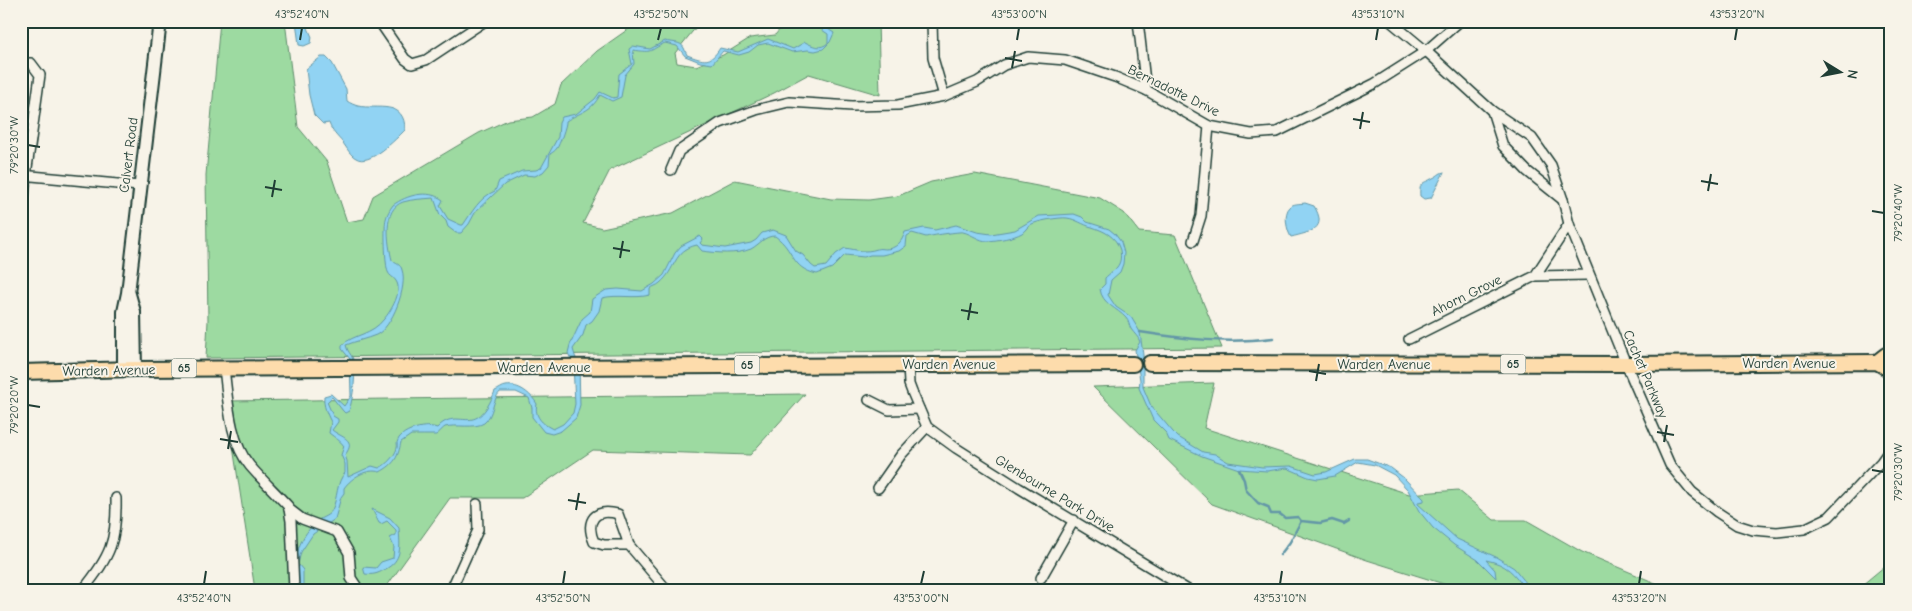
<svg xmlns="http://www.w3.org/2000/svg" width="1912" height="611" viewBox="0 0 1912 611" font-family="'Comic Neue',sans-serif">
	<rect width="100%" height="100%" fill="#f7f3e8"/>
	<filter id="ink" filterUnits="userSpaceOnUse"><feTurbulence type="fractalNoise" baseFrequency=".02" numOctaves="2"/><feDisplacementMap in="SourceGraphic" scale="10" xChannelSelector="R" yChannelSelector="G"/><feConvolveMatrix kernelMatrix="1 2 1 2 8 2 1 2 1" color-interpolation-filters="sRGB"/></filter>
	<g filter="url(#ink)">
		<g fill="#9ddaa1" stroke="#5e8c6a">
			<polygon points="220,21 285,21 298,127 327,162 347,222 364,219 373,196 479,133 508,120 533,117 555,104 561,85 597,51 640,21 701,21 675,53 677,63 696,66 723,55 750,38 775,35 787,21 878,21 880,95 809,74 774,93 610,170 583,223 602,228 673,213 735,180 831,199 869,200 898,196 931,182 975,174 1100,198 1124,213 1139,232 1175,235 1222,348 206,358 208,321 206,175"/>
			<polygon points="1214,383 1204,428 1409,494 1458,490 1494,520 1526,520 1582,552 1672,590 1463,590 1367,560 1212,504 1093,387"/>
			<polygon points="805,394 750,455 593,450 522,498 450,498 384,590 255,590 226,401"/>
			<polygon points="1891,561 1891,590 1856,590"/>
		</g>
		<g fill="#91d3f3" stroke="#6397a7">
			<polygon points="296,21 305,21 312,37 311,43 304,46 299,45"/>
			<path d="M812,21h3l2,3 5,1 12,8 -4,9 -7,7 -8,2 -7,-1 -16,2 -24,-9 -10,2 -9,7 -10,3 -16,-4 -11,13 -12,-2 -15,-6 -8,-10 -12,-3c-17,8 -11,10 -32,7l1,14 -9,11 -4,22 -9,4 -12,-6c-9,17 -20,17 -34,26 1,3 -7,25 -9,27 -2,3 -4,4 -7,6l-1,11 -6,7 -8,4 -11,-1 -19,9 -29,27 -7,13 -8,9h-5l-8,-6 -2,-6 -6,-6 -6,-17c-11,1 -21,1 -31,4 -21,7 -15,42 -11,58 3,4 9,4 10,10 6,16 -10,58 -26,65 -10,4 -20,6 -30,10 1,6 5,9 7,14 4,12 0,40 -4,52l-4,2 -2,-2 -11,-14 -5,5 6,14 5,3v3l-6,8c10,8 25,9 13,25l2,6 1,16 24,-11 7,2c7,-3 16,-12 18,-20 1,-4 -1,-4 1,-8 5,-11 29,-16 39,-12 22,-24 38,14 58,-37 3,-1 8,-5 11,-5 13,-2 25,8 31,18 -3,12 5,20 16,25l10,-5 10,-11 2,-9 -2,-40 -5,-11 2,-8 12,-26 8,-7 2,-13 14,-9 12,-1 24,2 12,-7 10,-9 11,-22 6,-7 19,-10 3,3 -3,4 2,2 23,3 26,-5 5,-3 6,-7 11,-3 13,5 10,16 7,4 8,10 4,3 11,-2 10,-12 9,-6c13,2 20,5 32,1 2,-1 6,0 8,0 11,0 17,-7 20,-17l19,-4 11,2 21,-5 21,7 14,2 24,-4 24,-14 35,-2 8,3 5,5 22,7 6,5 6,8 3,11 -1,11 -3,8 -9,8 -3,15 8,12 15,10 9,15 3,23v32l8,19 22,26 5,5 25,15 12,2 13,8 34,5 29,-1 24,8 11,-2 29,-13h12l24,9 13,10 20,21v2l-6,1v2l39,35 39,18 18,11 13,16 10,6h-12c-10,-17 -19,-26 -39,-30l9,10 1,8 -18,-18 -24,-15 -21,-17 -14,-17 -11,-21 -14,-15 -19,-10 -17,-3 -23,14 -17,3 -10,-2 -21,-9 -20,3 -28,-2 -37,-13 -33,-16 -3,-7 -13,-13 -14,-32 1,-8 -5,-30 5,-8c-2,-6 -5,-7 -9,-13 -2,-3 -2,-8 -5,-11 -9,-10 -24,-14 -26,-29l5,-5v-6c9,-9 18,-11 15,-28 -4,-14 -16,-19 -28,-23 -9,-2 -16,-8 -25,-9 -7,-1 -31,3 -37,7 -3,2 -5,6 -8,8 -9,5 -24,7 -34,8 -9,0 -16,-7 -25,-9 -2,-1 -34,4 -37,5l-14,-4 -5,3 -1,10 -7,5 -17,4h-12l-6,2 -19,-2 -13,13 -15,6c-27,-6 -22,-24 -42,-38 -11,0 -15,8 -24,13 -15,6 -34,4 -49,2l-5,-6c-24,5 -21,25 -37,38 -3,3 -7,3 -10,6v6c-16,4 -32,-1 -48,3l-3,13 -7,10 -6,4 -3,10 -10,14 2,7 4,8 1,41 -4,13 -15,13 -9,3 -8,-2 -12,-15v-9l-3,-10 -13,-6h-16c-8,8 -6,23 -16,31 -9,6 -28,1 -39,4 -2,1 -6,6 -9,8 -8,0 -17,0 -25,0l-10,7c-3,15 -6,22 -21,30 -13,-4 -28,5 -36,16v5l-3,4 -6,22 -22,15 -12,18 -3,12 5,6v20h-4c-6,-29 -4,-48 18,-69 5,-4 12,-5 15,-11 6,-12 4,-28 13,-37v-9l-4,-9 3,-9c-4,-6 -9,-8 -15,-13l2,-11c-4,-8 -8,-16 -7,-26l7,-2 13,12 7,-10 -1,-37 -8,-10v-4c12,-11 30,-10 42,-26 7,-8 19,-28 12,-38 -2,-4 -7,-5 -8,-9 -3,-6 -4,-47 -2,-53 1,-5 4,-10 7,-14 14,-10 35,-16 50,-5l-3,6 8,13 13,6h2c9,-13 17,-28 32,-34l4,-10 23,-10 14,-1 5,-2 17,-31 1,-14 3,-6 14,-3 19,-15 5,-7 13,6 4,-1 2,-23 13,-10 -3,-15 4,-3 17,3 15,-8c6,2 16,0 19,7 1,2 2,5 3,7 17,6 23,9 33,-7l18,4 30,-13 25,10 12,-7c8,4 15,8 23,1v-9l-12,-8z"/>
			<path d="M321,57h5l6,6 14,26 1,12c3,2 7,4 11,5 19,4 47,-7 47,24 -9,9 -36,37 -49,28 -6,-3 -9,-10 -13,-15 -6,-7 -11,-11 -14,-20l-6,1 -9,-9 -5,-20 -3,-26z"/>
			<path d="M1444,172l-13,26 -7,1 -4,-3c-1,-15 3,-12 13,-18 5,-2 6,-5 11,-6z"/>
			<path d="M1305,203l9,3c14,23 -3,26 -23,31 -4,-6 -8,-24 -1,-30 3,-4 10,-3 15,-4z"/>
			<path d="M372,509l18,9 9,10c1,19 4,32 -15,42 -7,4 -11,5 -19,4l-2,-7 13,1 5,-6 12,-4 1,-11 -4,-9 6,-3v-5l-9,-9 -6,3 -2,-1z"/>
		</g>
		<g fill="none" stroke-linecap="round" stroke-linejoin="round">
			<g stroke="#6397a7" stroke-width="2.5">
				<path d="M1140,332c44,7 88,12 133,6"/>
				<polyline points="1239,469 1244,480 1246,490 1258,503 1268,507 1271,514 1280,514 1285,518 1298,517 1301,521 1320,523 1332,520 1344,524 1349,521"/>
				<polyline points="1280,555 1290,542 1301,521"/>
			</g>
			<defs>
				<g id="street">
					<polyline points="379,21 405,59 412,64 426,60 485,21"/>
					<polyline points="932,21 933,58 944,96"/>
					<polyline points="1138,21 1146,90"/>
					<polyline points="1390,21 1426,51 1492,111 1532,138 1551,165 1563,200 1569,224 1626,364 1670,465 1692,492 1717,512 1737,525 1753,530 1777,532 1804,529 1829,517 1881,462 1891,448"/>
					<polyline points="21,63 31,63 40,75 26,175 21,229"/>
					<polyline points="1492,111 1503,146 1527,171 1563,200"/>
					<polyline points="671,170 679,151 720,123 756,110 789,102 852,106 898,105 944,96 977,82 1004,65 1028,57 1065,60 1115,77 1146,90 1209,126 1251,134 1277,132 1374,84 1426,51 1460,21"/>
					<polyline points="21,175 139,186"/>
					<polyline points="1569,224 1535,276 1589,275"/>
					<polyline points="1193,241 1201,216 1209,126"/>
					<polyline points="1409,339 1535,276"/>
					<polyline points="908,364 909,384 912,392 927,427 956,448 1019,488 1188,590"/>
					<path d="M224,368c4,31 5,73 26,98 12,14 26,27 38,40l1,3 13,10 35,13 12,21 2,25 8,12"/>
					<polyline points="869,400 889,410 919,409"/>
					<polyline points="878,488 901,455 927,427"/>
					<polyline points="289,509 291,521 294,590"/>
					<path d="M629,545h-25l-10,-3c-9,-22 1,-34 24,-28l11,31 38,45"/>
					<polyline points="1041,578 1074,520"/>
					<path d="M83,590c27,-33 34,-49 33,-92"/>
					<polyline points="451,590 478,530 477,504"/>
				</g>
				<g id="secondary">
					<polyline points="129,294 134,312 135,369"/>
					<polyline points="124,369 124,312 128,293 160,21"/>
				</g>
				<g id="primary">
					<polyline points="1877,362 1886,355 1891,355"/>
					<polyline points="1150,363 1626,364 1877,362 1887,368 1891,368"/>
					<polyline points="21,372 135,369 1133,364"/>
				</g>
			</defs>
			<use href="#street" stroke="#1f3d34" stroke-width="12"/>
			<use href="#secondary" stroke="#1f3d34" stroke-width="16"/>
			<use href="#primary" stroke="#1f3d34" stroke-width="18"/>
			<use href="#street" stroke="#f7f3e8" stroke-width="9"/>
			<use href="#secondary" stroke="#f7f3e8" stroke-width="12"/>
			<use href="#primary" stroke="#fddcac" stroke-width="14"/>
		</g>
	</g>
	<path fill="none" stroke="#1f3d34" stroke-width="2" d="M300,40l2,-12M658,40l3,-12M1017,40l2,-12M1376,40l2,-12M1735,40l2,-12M1005,58l17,3M1012,68l3,-17M1353,119l17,3M1360,129l3,-17M28,145l12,2M1701,181l17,3M265,187l17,3M1708,191l3,-17M272,197l3,-17M1872,211l12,2M613,248l17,3M620,258l3,-17M961,310l17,3M968,320l3,-17M1309,371l17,3M1316,381l3,-17M28,405l12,2M1657,432l17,3M220,439l18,3M1664,442l3,-17M228,449l3,-18M1872,470l12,2M568,500l18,3M576,510l3,-17M204,584l2,-13M563,584l2,-13M921,584l3,-13M1280,584l2,-13M1639,584l2,-13"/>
	<g text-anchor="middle" stroke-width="4" stroke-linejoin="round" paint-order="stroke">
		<g fill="#f7f3e8" stroke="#60746a" stroke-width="1">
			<rect x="1500.5" y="354.5" width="25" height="19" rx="4"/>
			<rect x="734.5" y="355.5" width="25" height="19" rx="4"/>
			<rect x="171.5" y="358.5" width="25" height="19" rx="4"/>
		</g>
		<g font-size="12" font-weight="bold" fill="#1f3d34">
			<text x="1513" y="368">65</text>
			<text x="747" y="369">65</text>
			<text x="184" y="372">65</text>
		</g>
		<g font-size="14" fill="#1f3d34" stroke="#f7f3e8">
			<text transform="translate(1174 90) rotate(26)" y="5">Bernadotte Drive</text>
			<text transform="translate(128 155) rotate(-83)" y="5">Calvert Road</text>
			<text transform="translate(1466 295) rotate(-26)" y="5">Ahorn Grove</text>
			<text x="1789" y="368">Warden Avenue</text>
			<text x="949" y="369">Warden Avenue</text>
			<text x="1384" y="369">Warden Avenue</text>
			<text x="544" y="372">Warden Avenue</text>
			<text transform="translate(109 370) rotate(-1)" y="5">Warden Avenue</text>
			<text transform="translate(1646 374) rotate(67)" y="5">Cachet Parkway</text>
			<text transform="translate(1055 493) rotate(31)" y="5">Glenbourne Park Drive</text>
		</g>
	</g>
	<rect width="1912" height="611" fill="none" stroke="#f7f3e8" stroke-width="55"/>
	<g transform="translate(1840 72) rotate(100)" stroke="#f7f3e8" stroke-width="4" paint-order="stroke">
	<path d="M0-4L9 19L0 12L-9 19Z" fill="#1f3d34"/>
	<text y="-8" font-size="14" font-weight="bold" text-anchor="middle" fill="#1f3d34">N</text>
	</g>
	<rect x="28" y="28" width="1856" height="556" fill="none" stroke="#1f3d34" stroke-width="2"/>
	<g font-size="12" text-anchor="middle" fill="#1f3d34">
		<text x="302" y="18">43°52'40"N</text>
		<text x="661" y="18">43°52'50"N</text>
		<text x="1019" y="18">43°53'00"N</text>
		<text x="1378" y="18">43°53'10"N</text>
		<text x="1737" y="18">43°53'20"N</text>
		<text transform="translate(14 145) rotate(-90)" y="4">79°20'30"W</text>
		<text transform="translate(1898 213) rotate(-90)" y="4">79°20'40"W</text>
		<text transform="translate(14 405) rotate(-90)" y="4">79°20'20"W</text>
		<text transform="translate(1898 472) rotate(-90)" y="4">79°20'30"W</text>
		<text x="204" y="602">43°52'40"N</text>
		<text x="563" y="602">43°52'50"N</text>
		<text x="921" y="602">43°53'00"N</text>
		<text x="1280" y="602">43°53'10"N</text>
		<text x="1639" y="602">43°53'20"N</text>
	</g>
</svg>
